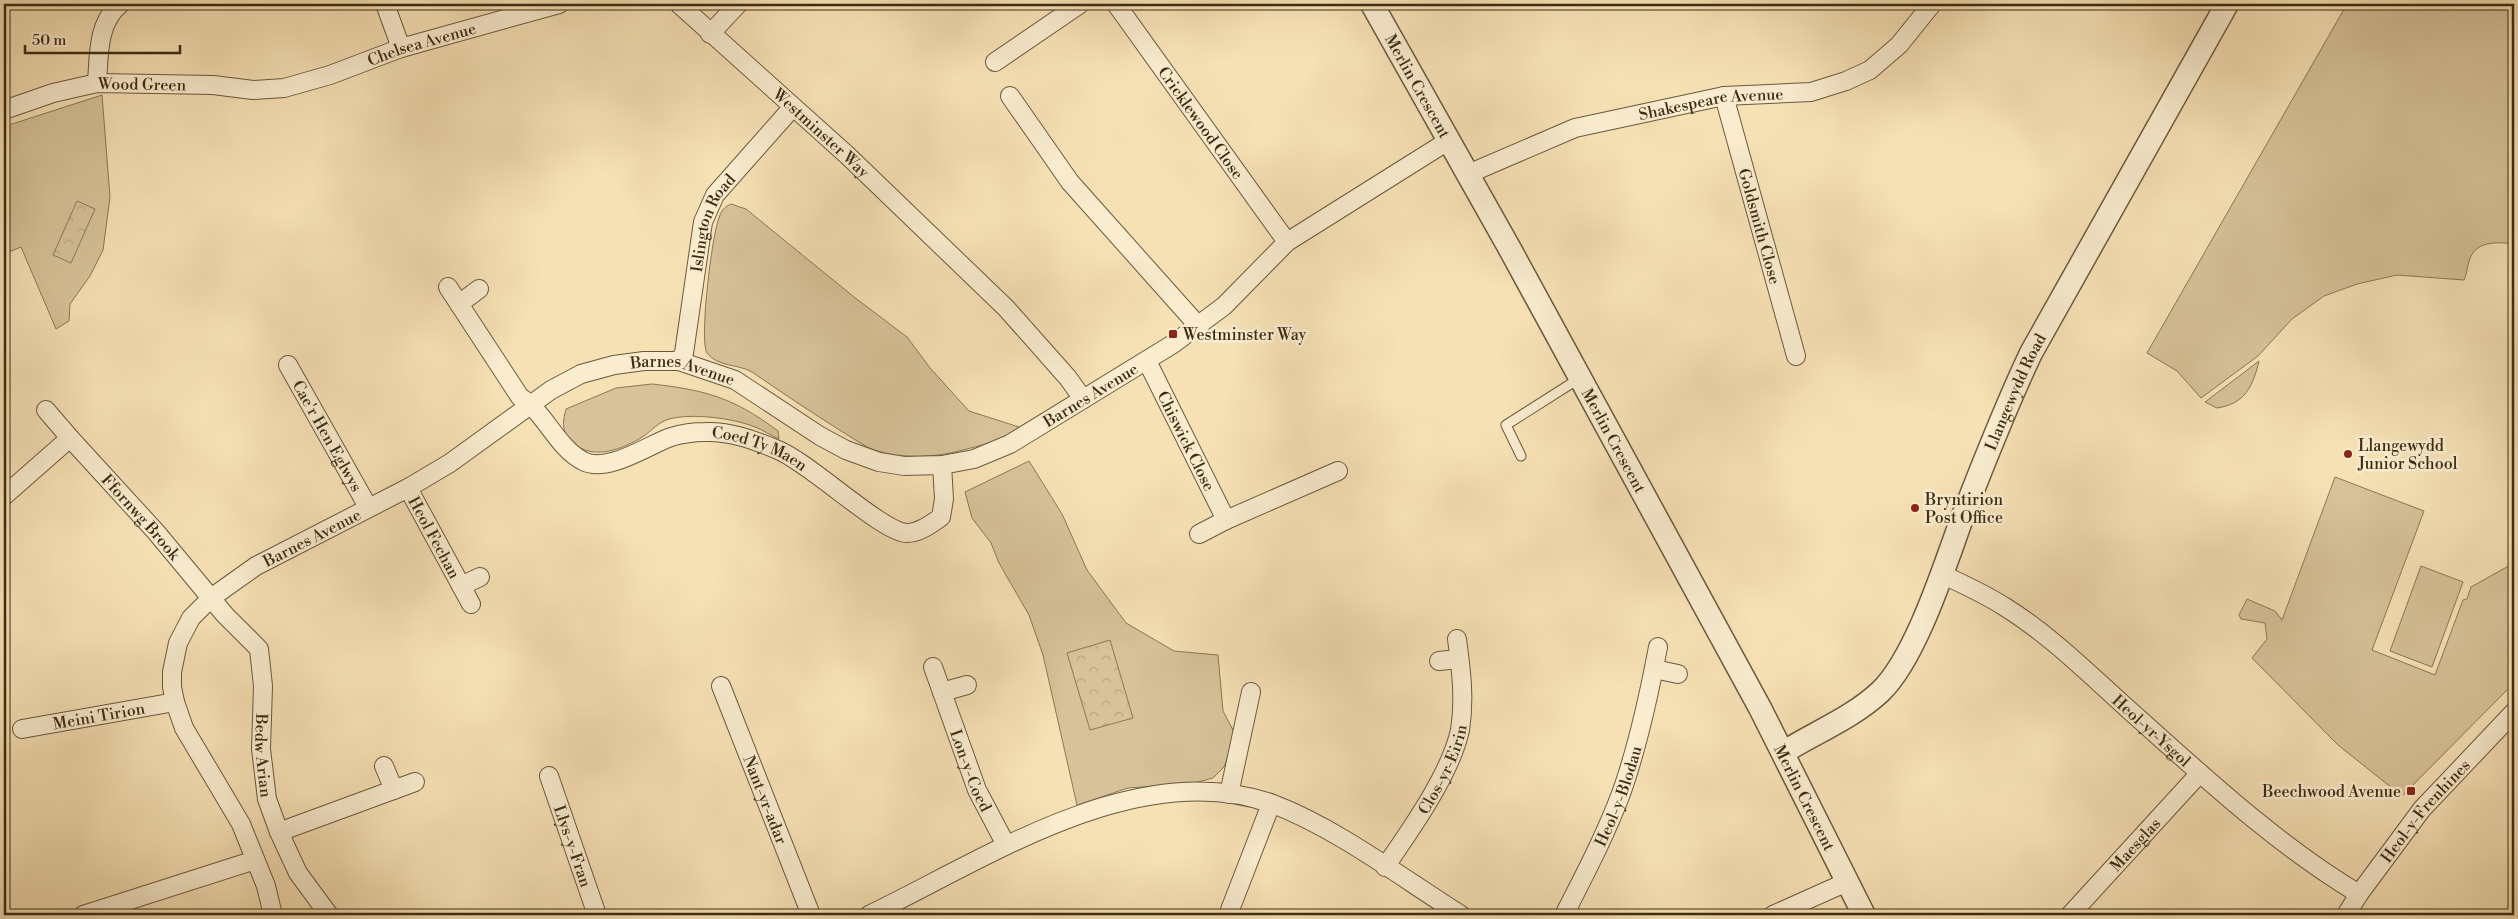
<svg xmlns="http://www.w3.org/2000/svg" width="2518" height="919" viewBox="0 0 2518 919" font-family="'Libre Bodoni',serif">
	<defs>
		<pattern id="forest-crowns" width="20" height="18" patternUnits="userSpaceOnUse" patternTransform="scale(1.25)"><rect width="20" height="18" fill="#d7c299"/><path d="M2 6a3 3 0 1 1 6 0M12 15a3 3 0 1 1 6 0" fill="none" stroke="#b9a783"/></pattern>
	</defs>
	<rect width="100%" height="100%" fill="#f6e1b5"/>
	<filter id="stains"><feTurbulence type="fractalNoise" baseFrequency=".004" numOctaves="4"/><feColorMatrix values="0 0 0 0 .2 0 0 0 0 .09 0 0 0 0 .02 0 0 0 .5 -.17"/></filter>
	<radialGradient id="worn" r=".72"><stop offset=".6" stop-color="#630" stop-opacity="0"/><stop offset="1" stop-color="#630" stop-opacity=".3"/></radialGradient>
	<g fill="#d7c299" stroke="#8a7756">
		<path d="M2347,4h167v240c-16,-2 -39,-4 -45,17 -2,6 -2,13 -5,19l-67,-5 -40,9 -33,12 -32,23 -34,37 -57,42 -24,-27 -30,-18z"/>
		<polygon points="102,95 110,197 103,250 90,276 70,304 69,321 56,329 21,247 4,254 4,130 12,124"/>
		<path d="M731,204l15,5 108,88 53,40 23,31 39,43 50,16c-14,13 -33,17 -52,22 -29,8 -56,10 -86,3 -14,-3 -28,-14 -40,-21 -30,-19 -60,-39 -89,-59 -13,-8 -35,-5 -45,-19 -8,-13 5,-118 12,-135 2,-7 5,-11 12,-14z"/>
		<path d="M2259,361c-6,25 -14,43 -42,47l-12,-6z"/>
		<path d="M652,384c54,6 82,14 126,47l1,8c-9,-4 -16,-9 -24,-12 -22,-9 -63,-14 -86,-8 -10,3 -17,11 -25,17 -21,13 -50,25 -71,7 -11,-10 -11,-20 -7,-34l50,-21z"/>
		<polygon points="1029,461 1062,514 1087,570 1126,623 1174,651 1218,655 1223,711 1233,730 1234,741 1224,767 1213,778 1194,783 1128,788 1077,805 1043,655 1029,615 999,563 991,543 972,518 965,492"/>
		<polygon points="2335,477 2424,511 2372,650 2435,675 2463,600 2467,599 2471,587 2514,563 2514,683 2402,796 2338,745 2252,658 2267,639 2265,623 2241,619 2239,615 2247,599 2275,611 2282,620"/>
		<polygon points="2421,566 2463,582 2432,667 2390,651"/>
	</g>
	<g fill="url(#forest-crowns)" stroke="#8a7756">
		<polygon points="77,201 95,209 71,263 53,255"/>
		<polygon points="1110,640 1133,718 1090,730 1067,653"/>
	</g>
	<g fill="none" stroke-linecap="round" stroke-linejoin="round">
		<defs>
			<polyline id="service" points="1521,456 1506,425 1580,378"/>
			<g id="minor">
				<polyline points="385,4 401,48"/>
				<path id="s1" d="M679,4l168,151 159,153 62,70 15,21"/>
				<path id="s2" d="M1116,4l171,238"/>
				<polyline points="710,34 738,4"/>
				<polyline points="995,62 1080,4"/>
				<path d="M97,83c2,-27 0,-60 23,-79"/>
				<polyline points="1010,96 1070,182 1194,321 1199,323"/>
				<path id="s3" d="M1724,96l72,260"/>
				<path id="s4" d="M4,110l49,-17 44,-10 116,2 40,5 31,-2 46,-13 71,-27 158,-44"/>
				<path id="s5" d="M1468,174l107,-46 149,-32 87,-4 35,-11 24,-11 29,-25 33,-41"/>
				<path id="s6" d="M448,287l72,110c25,15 37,51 63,64 24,13 65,-16 88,-24 10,-3 24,-5 34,-5 25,-1 49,8 73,18 32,13 105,83 129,83 12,0 24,-9 34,-16l3,-18 -2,-34"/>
				<polyline points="459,304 479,289"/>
				<path id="s7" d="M679,361l5,-8 19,-131 12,-27 77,-87"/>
				<path id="s8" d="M1147,361l79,159 112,-49"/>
				<path id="s9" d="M288,365l80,142"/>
				<polyline points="46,410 70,438"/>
				<path id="s10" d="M408,488l63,116"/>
				<path id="s11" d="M4,496l66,-58 86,94 69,83 34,34 4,37 -2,63 6,50 12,33 19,41 31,42"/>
				<polyline points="1199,534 1226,520"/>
				<path id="s12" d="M1941,574c22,10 44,20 64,33 45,28 84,67 123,102 73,65 146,134 231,185"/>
				<polyline points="461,586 480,577"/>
				<polyline points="1439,661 1459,659"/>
				<path id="s13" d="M933,667l44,123 29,55"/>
				<polyline points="1654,669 1678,674"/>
				<path id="s14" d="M721,686l90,229"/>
				<polyline points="942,692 967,685"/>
				<path id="s15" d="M22,729l153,-27"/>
				<polyline points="384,766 394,790"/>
				<path id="s16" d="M549,776l48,139"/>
				<polyline points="1229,794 1251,692"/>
				<polyline points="279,832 415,782"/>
				<path id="s17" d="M1385,867c25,-36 66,-94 75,-137 5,-31 1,-61 -3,-91"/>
				<polyline points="83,915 255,860"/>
				<path id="s18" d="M273,915l-7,-29 -25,-62 -57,-96 -9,-26 -3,-15v-15l6,-29 13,-25 20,-20 45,-32 152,-78 42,-25 101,-73 30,-16 33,-9 30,-4h35l56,19 85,56 26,14 33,12 25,4 38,-1 32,-6 36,-15 163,-100 51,-38 63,-64 161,-101"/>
				<path d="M869,915c117,-56 270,-160 404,-111 65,25 129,74 188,111"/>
				<polyline points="1228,915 1271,804"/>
				<path id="s19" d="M1564,915c21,-41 42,-81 58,-124 16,-46 27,-96 36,-144"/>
				<polyline points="1773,915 1847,882"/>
				<path id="s20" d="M2070,915l130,-142"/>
				<path id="s21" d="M2346,915l13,-21 63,-85 92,-97"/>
			</g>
			<g id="tertiary">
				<path id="s22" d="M1372,4l139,247 249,457 104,207"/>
				<path id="s23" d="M1784,752c32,-20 68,-34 96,-60 35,-33 64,-124 81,-171 22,-57 44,-113 70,-168l196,-349"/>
			</g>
		</defs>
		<use href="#service" stroke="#6b593c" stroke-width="11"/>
		<use href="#minor" stroke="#6b593c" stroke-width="20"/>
		<use href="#tertiary" stroke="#6b593c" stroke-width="25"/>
		<use href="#service" stroke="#f9eccf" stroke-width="9"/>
		<use href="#minor" stroke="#f9eccf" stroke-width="18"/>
		<use href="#tertiary" stroke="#f9eccf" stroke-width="22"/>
	</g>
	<g fill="#8f2418" stroke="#f9eccf" stroke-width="2">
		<rect x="1168" y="329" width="10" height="10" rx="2.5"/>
		<circle cx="2348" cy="454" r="5"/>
		<circle cx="1915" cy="508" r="5"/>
		<rect x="2406" y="786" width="10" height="10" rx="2.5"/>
	</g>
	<g text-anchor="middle" stroke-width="5" stroke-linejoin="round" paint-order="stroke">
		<g font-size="16" fill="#3d2c13" stroke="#f9eccf">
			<text dy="6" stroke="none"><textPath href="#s4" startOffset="429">Chelsea Avenue</textPath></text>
			<text dy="6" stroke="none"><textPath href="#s4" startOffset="142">Wood Green</textPath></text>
			<text dy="6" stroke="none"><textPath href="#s22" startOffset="94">Merlin Crescent</textPath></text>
			<text dy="6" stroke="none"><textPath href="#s5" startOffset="255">Shakespeare Avenue</textPath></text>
			<text dy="6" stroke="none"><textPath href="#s2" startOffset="146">Cricklewood Close</textPath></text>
			<text dy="6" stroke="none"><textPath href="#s1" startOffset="192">Westminster Way</textPath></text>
			<text dy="6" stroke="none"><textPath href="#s7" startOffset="144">Islington Road</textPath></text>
			<text dy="6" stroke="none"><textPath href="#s3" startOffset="135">Goldsmith Close</textPath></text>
			<text dy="6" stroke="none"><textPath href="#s18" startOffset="890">Barnes Avenue</textPath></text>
			<text dy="6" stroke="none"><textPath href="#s23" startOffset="444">Llangewydd Road</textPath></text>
			<text dy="6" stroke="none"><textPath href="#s18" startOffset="1340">Barnes Avenue</textPath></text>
			<text dy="6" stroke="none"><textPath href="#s9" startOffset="81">Cae'r Hen Eglwys</textPath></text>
			<text dy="6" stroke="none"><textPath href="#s22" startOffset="499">Merlin Crescent</textPath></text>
			<text dy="6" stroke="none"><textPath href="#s8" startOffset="89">Chiswick Close</textPath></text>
			<text dy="6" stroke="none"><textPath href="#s6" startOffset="408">Coed Ty Maen</textPath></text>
			<text dy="6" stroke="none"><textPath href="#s11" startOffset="194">Ffornwg Brook</textPath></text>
			<text dy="6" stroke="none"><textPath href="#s18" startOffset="470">Barnes Avenue</textPath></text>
			<text dy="6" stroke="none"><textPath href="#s10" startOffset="56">Heol Fechan</textPath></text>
			<text dy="6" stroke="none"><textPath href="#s15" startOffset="78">Meini Tirion</textPath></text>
			<text dy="6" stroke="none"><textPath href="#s12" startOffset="264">Heol-yr-Ysgol</textPath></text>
			<text dy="6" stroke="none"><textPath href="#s11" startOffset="478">Bedw Arian</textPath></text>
			<text dy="6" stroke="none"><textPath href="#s17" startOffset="114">Clos-yr-Eirin</textPath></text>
			<text dy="6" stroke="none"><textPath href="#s13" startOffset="110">Lon-y-Coed</textPath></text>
			<text dy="6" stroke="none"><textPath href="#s19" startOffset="131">Heol-y-Blodau</textPath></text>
			<text dy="6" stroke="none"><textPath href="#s22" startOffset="904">Merlin Crescent</textPath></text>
			<text dy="6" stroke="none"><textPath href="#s14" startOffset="122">Nant-yr-adar</textPath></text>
			<text dy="6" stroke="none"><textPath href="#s21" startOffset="131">Heol-y-Frenhines</textPath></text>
			<text dy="6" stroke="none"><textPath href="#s20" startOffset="96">Maesglas</textPath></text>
			<text dy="6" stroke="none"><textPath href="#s16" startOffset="74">Llys-y-Fran</textPath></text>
		</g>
		<g font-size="16" fill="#3d2c13" stroke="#f9eccf" text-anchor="start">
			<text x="1183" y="340">Westminster Way</text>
			<text x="2358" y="451">Llangewydd<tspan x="2358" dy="18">Junior School</tspan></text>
			<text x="1925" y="505">Bryntirion<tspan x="1925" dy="18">Post Office</tspan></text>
			<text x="2401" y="797" text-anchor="end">Beechwood Avenue</text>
		</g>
	</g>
	<rect width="2518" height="919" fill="none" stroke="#f6e1b5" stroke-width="20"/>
	<rect x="5" y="5" width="2508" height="909" fill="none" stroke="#3d2c13" stroke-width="2.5"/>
	<rect x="10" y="10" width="2498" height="899" fill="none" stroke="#3d2c13"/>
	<path d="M25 45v8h155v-8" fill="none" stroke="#3d2c13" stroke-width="2.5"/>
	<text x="32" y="45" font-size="15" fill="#3d2c13" stroke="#f9eccf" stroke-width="4" paint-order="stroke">50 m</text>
	<rect width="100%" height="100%" filter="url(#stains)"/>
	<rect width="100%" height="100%" fill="url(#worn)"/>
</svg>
